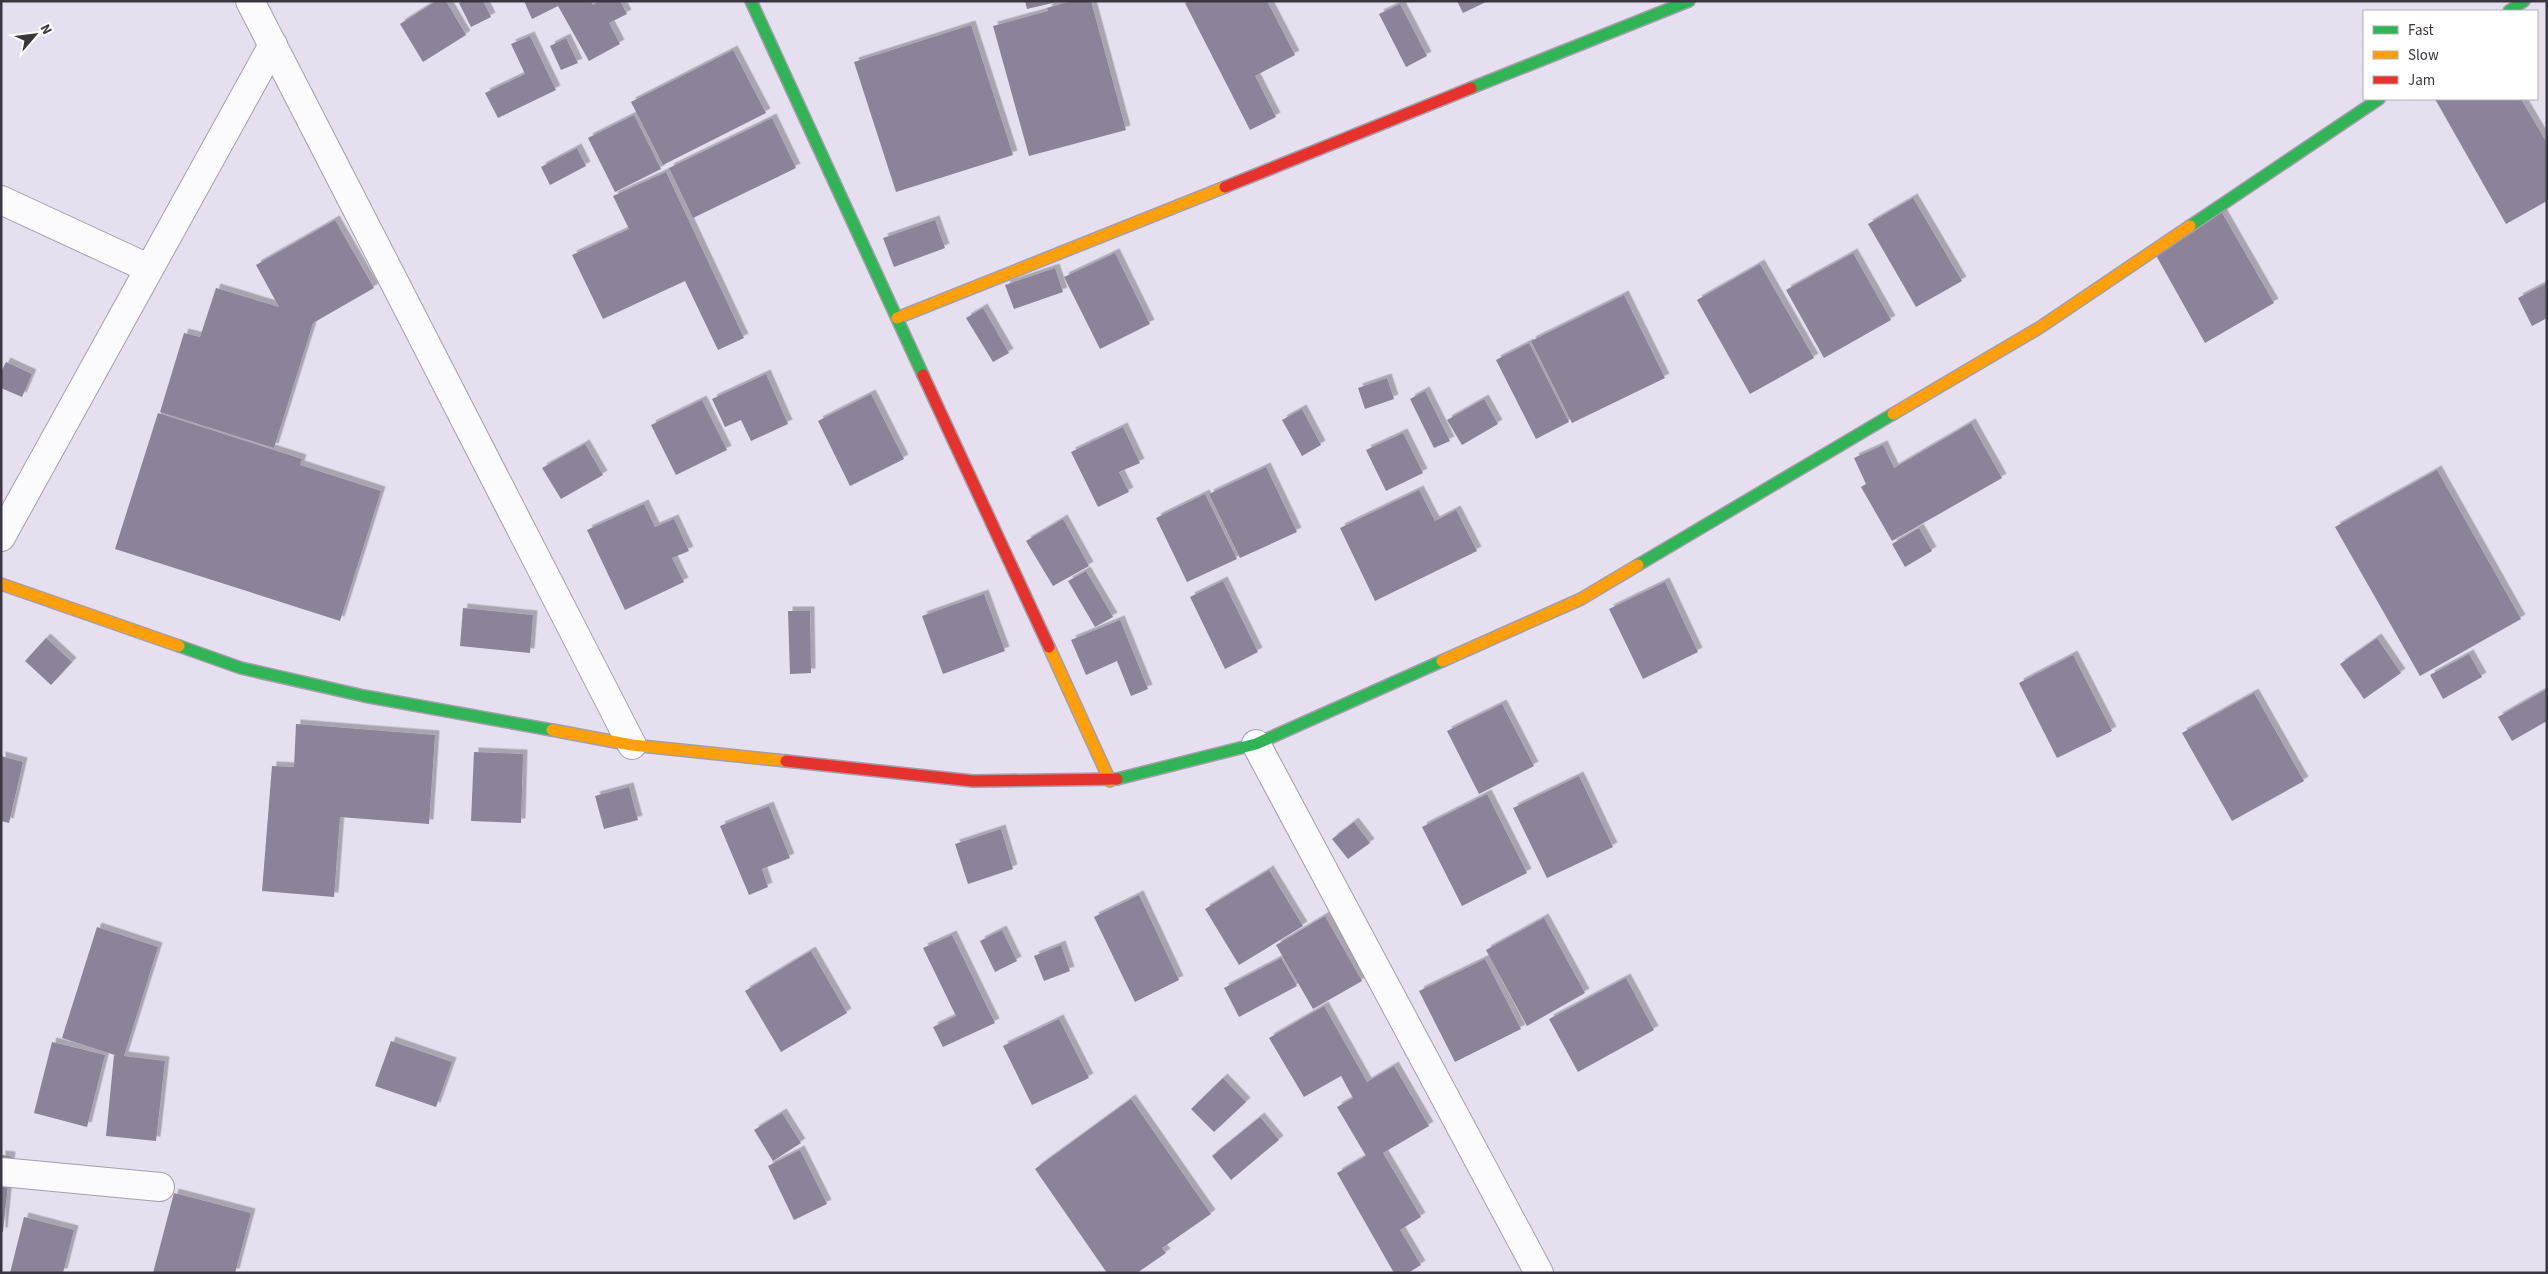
<svg xmlns="http://www.w3.org/2000/svg" width="2548" height="1274" viewBox="0 0 2548 1274" font-family="'Source Sans 3',sans-serif">
	<defs>
		<filter id="shadow"><feDropShadow dx="4.5" dy="-4.5" stdDeviation="0" flood-color="#0004"/></filter>
	</defs>
	<rect width="100%" height="100%" fill="#e6dff0"/>
	<g fill="#8d8398" filter="url(#shadow)">
		<polygon points="436,1 446,1 466,35 423,62 400,24"/>
		<polygon points="463,1 483,1 491,17 471,27 459,3"/>
		<polygon points="524,1 591,1 593,5 599,1 620,1 627,14 609,23 620,44 589,61 558,6 532,19"/>
		<polygon points="1025,1 1057,1 1057,2 1027,9"/>
		<polygon points="1071,1 1091,1 1126,130 1029,156 993,26 1048,11 1047,8"/>
		<polygon points="1188,1 1267,1 1295,55 1255,76 1276,117 1250,130 1185,3"/>
		<polygon points="1457,1 1488,1 1463,13"/>
		<polygon points="1400,4 1427,56 1406,67 1379,14"/>
		<polygon points="971,25 1013,155 896,192 854,62"/>
		<polygon points="530,36 556,90 498,118 485,93 525,74 511,44"/>
		<polygon points="566,38 578,63 561,70 550,46"/>
		<polygon points="733,50 766,113 663,165 631,102"/>
		<polygon points="2435,99 2521,99 2547,143 2547,201 2506,224"/>
		<polygon points="634,115 661,169 615,192 588,138"/>
		<polygon points="772,118 796,168 693,218 669,168"/>
		<polygon points="577,148 586,166 550,185 541,167"/>
		<polygon points="666,172 744,338 718,350 685,281 603,319 572,255 629,229 613,196"/>
		<polygon points="1913,198 1962,281 1916,307 1868,224"/>
		<polygon points="2221,211 2274,303 2205,343 2153,250"/>
		<polygon points="335,220 374,288 313,323 274,448 160,412 184,333 200,337 216,288 279,307 256,265"/>
		<polygon points="935,220 945,248 894,267 883,238"/>
		<polygon points="1115,253 1150,324 1100,349 1064,277"/>
		<polygon points="1853,253 1891,320 1824,358 1786,290"/>
		<polygon points="1760,264 1814,358 1750,394 1697,300"/>
		<polygon points="1055,268 1063,292 1014,309 1005,285"/>
		<polygon points="2547,283 2547,318 2532,326 2518,298"/>
		<polygon points="1624,295 1665,378 1572,423 1531,341"/>
		<polygon points="983,308 1009,353 993,362 966,318"/>
		<polygon points="1529,343 1569,422 1536,439 1496,360"/>
		<polygon points="6,362 32,374 22,397 1,388 1,372"/>
		<polygon points="766,374 788,424 751,441 741,420 725,427 712,399"/>
		<polygon points="1387,378 1394,399 1365,409 1358,388"/>
		<polygon points="1425,391 1450,441 1434,448 1410,399"/>
		<polygon points="871,394 904,459 850,486 818,421"/>
		<polygon points="1484,399 1498,424 1462,445 1447,420"/>
		<polygon points="702,400 727,450 676,475 651,425"/>
		<polygon points="1302,409 1321,445 1302,456 1282,420"/>
		<polygon points="158,413 302,459 300,465 381,491 340,621 115,549"/>
		<polygon points="1971,423 2002,478 1892,541 1861,487 1866,484 1854,458 1883,445 1894,468"/>
		<polygon points="1123,427 1140,463 1119,472 1129,492 1098,507 1071,452"/>
		<polygon points="1403,433 1423,473 1386,491 1366,450"/>
		<polygon points="585,444 603,475 561,499 542,468"/>
		<polygon points="1266,467 1297,532 1240,558 1209,494"/>
		<polygon points="2437,470 2521,619 2420,676 2335,527"/>
		<polygon points="1419,490 1435,521 1456,510 1477,551 1375,601 1340,528"/>
		<polygon points="1205,494 1237,559 1187,582 1156,518"/>
		<polygon points="644,504 655,527 674,519 689,551 672,558 684,582 625,610 587,530"/>
		<polygon points="1063,519 1089,566 1053,586 1026,541"/>
		<polygon points="1919,528 1932,551 1905,567 1892,544"/>
		<polygon points="1086,571 1113,617 1095,627 1068,581"/>
		<polygon points="1223,581 1258,652 1225,669 1190,597"/>
		<polygon points="1665,582 1698,652 1643,679 1609,609"/>
		<polygon points="984,594 1005,651 943,674 922,616"/>
		<polygon points="463,608 533,615 530,653 460,646"/>
		<polygon points="788,611 810,611 811,673 790,674"/>
		<polygon points="1120,620 1148,689 1131,696 1117,661 1086,675 1071,640"/>
		<polygon points="46,638 72,662 51,685 25,661"/>
		<polygon points="2377,638 2401,673 2364,699 2340,664"/>
		<polygon points="2469,654 2482,677 2443,699 2430,675"/>
		<polygon points="2073,655 2112,731 2057,758 2019,683"/>
		<polygon points="2547,689 2547,721 2512,741 2498,717"/>
		<polygon points="2254,693 2304,781 2232,821 2182,733"/>
		<polygon points="1502,704 1534,766 1479,794 1447,731"/>
		<polygon points="296,724 435,735 429,824 340,817 334,897 262,891 272,766 294,767"/>
		<polygon points="474,752 523,754 521,823 471,821"/>
		<polygon points="1,756 23,762 9,823 1,821"/>
		<polygon points="1579,776 1613,847 1547,878 1513,808"/>
		<polygon points="629,787 638,820 604,829 595,796"/>
		<polygon points="1487,794 1527,873 1462,906 1422,827"/>
		<polygon points="769,806 790,858 762,869 768,887 749,895 720,826"/>
		<polygon points="1354,822 1370,843 1348,859 1332,839"/>
		<polygon points="1001,829 1013,869 968,884 955,844"/>
		<polygon points="1269,870 1303,926 1239,965 1205,909"/>
		<polygon points="1139,895 1179,980 1135,1002 1094,917"/>
		<polygon points="1325,916 1362,981 1313,1009 1276,945"/>
		<polygon points="1544,918 1585,993 1527,1026 1486,950"/>
		<polygon points="97,927 158,947 124,1056 165,1061 156,1141 106,1136 114,1055 118,1056 62,1038"/>
		<polygon points="1002,930 1017,961 995,972 980,941"/>
		<polygon points="952,935 995,1023 943,1047 933,1027 956,1016 923,948"/>
		<polygon points="1061,945 1070,971 1044,981 1034,956"/>
		<polygon points="811,951 847,1013 781,1052 745,991"/>
		<polygon points="1281,958 1297,986 1239,1017 1224,988"/>
		<polygon points="1485,959 1521,1029 1455,1062 1419,991"/>
		<polygon points="1626,978 1654,1030 1578,1072 1549,1019"/>
		<polygon points="1324,1006 1367,1082 1394,1066 1429,1126 1383,1153 1421,1217 1400,1230 1421,1265 1408,1273 1394,1273 1337,1173 1366,1156 1337,1107 1353,1098 1341,1076 1304,1097 1269,1038"/>
		<polygon points="1059,1019 1089,1078 1032,1105 1003,1046"/>
		<polygon points="391,1041 452,1062 436,1107 375,1086"/>
		<polygon points="52,1042 105,1055 87,1127 34,1113"/>
		<polygon points="1223,1078 1246,1102 1214,1132 1191,1109"/>
		<polygon points="1131,1099 1211,1214 1162,1248 1166,1253 1137,1273 1107,1273 1035,1169"/>
		<polygon points="782,1113 801,1143 773,1161 754,1130"/>
		<polygon points="1260,1117 1279,1140 1231,1180 1212,1156"/>
		<polygon points="800,1150 827,1204 794,1220 768,1166"/>
		<polygon points="1,1155 11,1156 3,1232 1,1232"/>
		<polygon points="174,1193 251,1213 235,1273 153,1273"/>
		<polygon points="24,1217 74,1230 63,1273 10,1273"/>
	</g>
	<g fill="none" stroke-linecap="round" stroke-linejoin="round">
		<defs>
			<g id="street">
				<polyline points="250,1 632,745"/>
				<polyline points="1,200 148,268"/>
				<polyline points="1,537 273,45"/>
				<polyline points="1256,744 1539,1273"/>
				<polyline points="1,1172 160,1187"/>
			</g>
			<g id="fast">
				<polyline points="751,1 923,375"/>
				<polyline points="2509,11 2524,1"/>
				<polyline points="1471,88 1689,1"/>
				<polyline points="2190,226 2379,99"/>
				<polyline points="1638,565 1893,414"/>
				<polyline points="179,646 241,668 364,696 552,730"/>
				<polyline points="1117,779 1256,744 1442,661"/>
			</g>
			<g id="slow">
				<polyline points="897,318 1225,187"/>
				<polyline points="1893,414 2039,328 2190,226"/>
				<polyline points="1,584 179,646"/>
				<polyline points="1049,647 1110,781"/>
				<polyline points="1442,661 1581,599 1638,565"/>
				<polyline points="552,730 632,745 786,761"/>
			</g>
			<g id="jam">
				<polyline points="1225,187 1471,88"/>
				<polyline points="923,375 1049,647"/>
				<polyline points="786,761 973,781 1117,779"/>
			</g>
		</defs>
		<use href="#street" stroke="#a39eab" stroke-width="30"/>
		<use href="#fast" stroke="#a39eab" stroke-width="14"/>
		<use href="#slow" stroke="#a39eab" stroke-width="14"/>
		<use href="#jam" stroke="#a39eab" stroke-width="14"/>
		<use href="#street" stroke="#fbfafd" stroke-width="28"/>
		<use href="#fast" stroke="#30b455" stroke-width="11"/>
		<use href="#slow" stroke="#ff9f0a" stroke-width="11"/>
		<use href="#jam" stroke="#e5322d" stroke-width="11"/>
	</g>
	<rect width="2548" height="1274" fill="none" stroke="#3a3541" stroke-width="5"/>
	<rect x="2363" y="10" width="175" height="90" fill="#ffffff" stroke="#b0aeb3"/>
	<rect x="2373" y="26" width="25" height="8" fill="#30b455" stroke="#b0aeb3"/>
	<text x="2408" y="35" font-size="15" fill="#3a3541">Fast</text>
	<rect x="2373" y="51" width="25" height="8" fill="#ff9f0a" stroke="#b0aeb3"/>
	<text x="2408" y="60" font-size="15" fill="#3a3541">Slow</text>
	<rect x="2373" y="76" width="25" height="8" fill="#e5322d" stroke="#b0aeb3"/>
	<text x="2408" y="85" font-size="15" fill="#3a3541">Jam</text>
	<g transform="translate(35 35) rotate(62)" stroke="#ffffff" stroke-width="4" paint-order="stroke">
	<path d="M0-4L9 19L0 12L-9 19Z" fill="#3a3541"/>
	<text y="-8" font-size="14" font-weight="bold" text-anchor="middle" fill="#3a3541">N</text>
	</g>
</svg>
